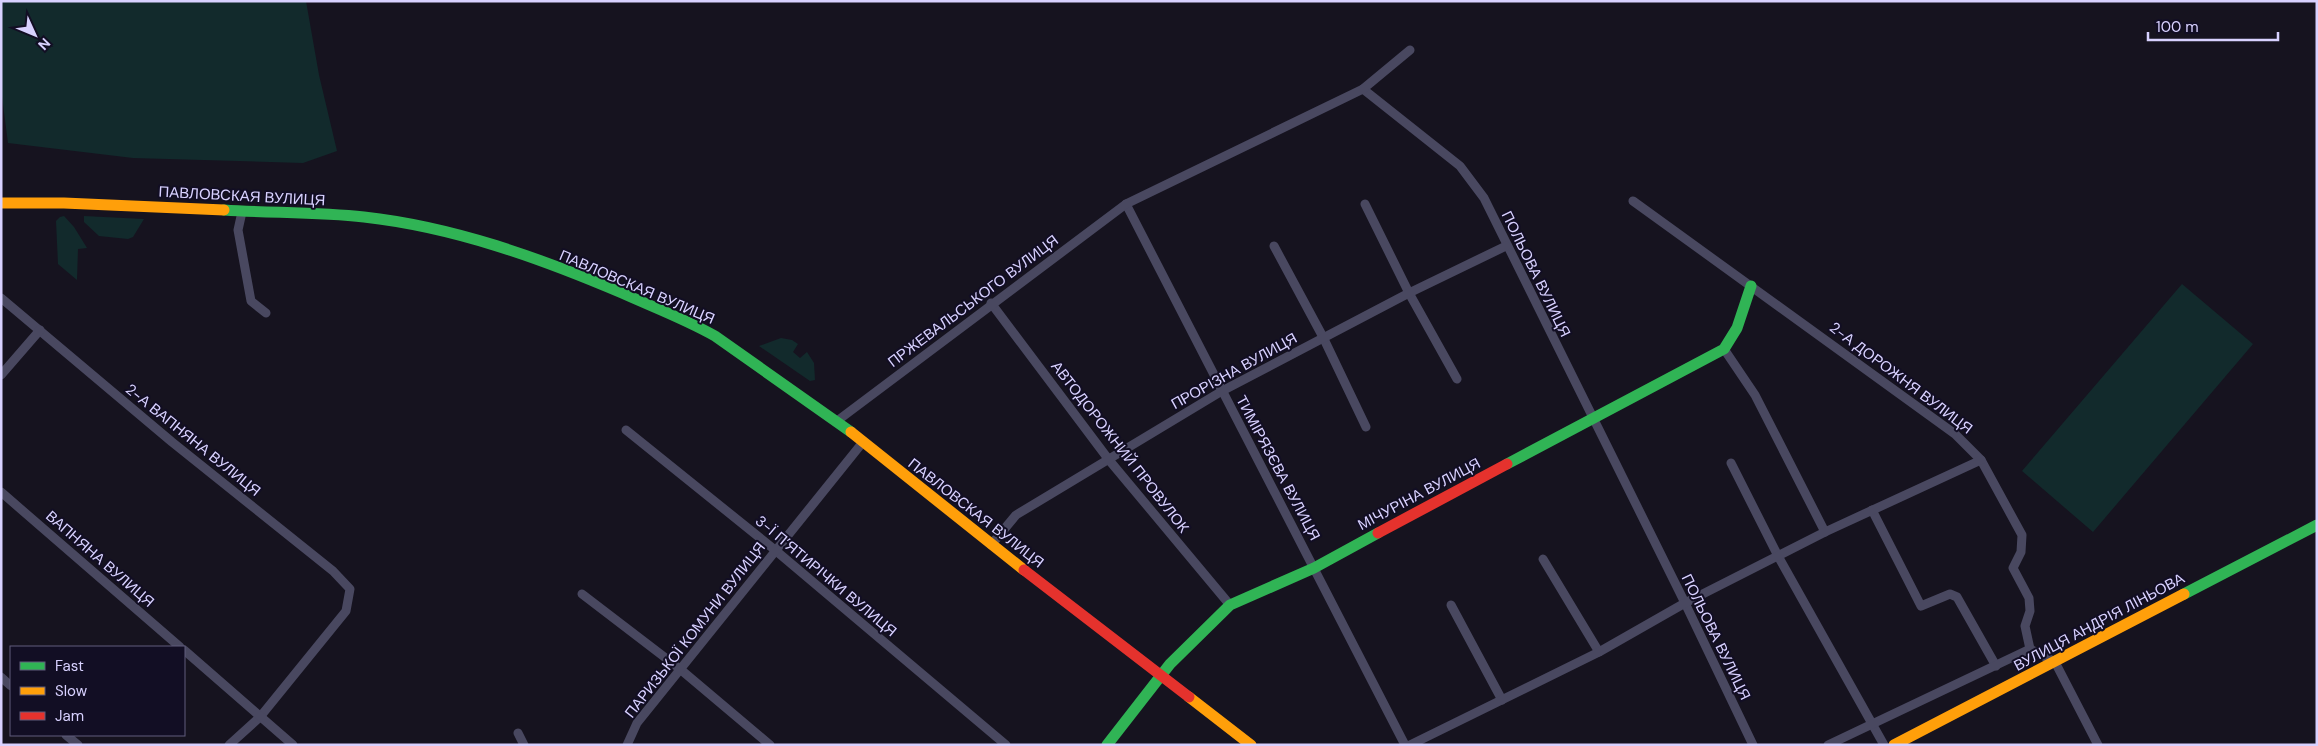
<svg xmlns="http://www.w3.org/2000/svg" width="2318" height="746" viewBox="0 0 2318 746" font-family="'DM Sans',sans-serif">
	<rect width="100%" height="100%" fill="#16131f"/>
	<g fill="#122a2c">
		<polygon points="1,1 306,1 319,75 337,151 303,163 133,158 8,143 1,89"/>
		<polygon points="64,216 74,227 87,248 78,249 77,280 58,264 56,221 60,217"/>
		<polygon points="84,216 144,219 133,237 128,239 99,236 84,222"/>
		<polygon points="2182,284 2253,344 2093,532 2022,471"/>
		<polygon points="781,338 792,340 798,344 793,352 800,358 807,352 814,363 815,380 810,381 759,346"/>
	</g>
	<g fill="none" stroke-linecap="round" stroke-linejoin="round">
		<g stroke="#494860" stroke-width="9">
			<polyline points="1363,89 1460,166 1484,198 1685,603 1753,745"/>
			<polyline points="1633,201 1955,434 1981,460 2022,535 2021,552 2013,568 2029,598 2030,611 2025,626 2030,649"/>
			<polyline points="1126,204 1405,745"/>
			<polyline points="1365,204 1409,293 1457,379"/>
			<polyline points="242,212 238,230 251,301 266,313"/>
			<polyline points="1274,246 1323,337 1366,427"/>
			<polyline points="1,298 172,442 333,571 350,589 346,611 260,717 229,745"/>
			<polyline points="991,303 1109,460 1230,605"/>
			<polyline points="1724,349 1755,395 1825,532"/>
			<polyline points="1,375 40,330"/>
			<polyline points="837,421 1126,204 1363,89 1410,50"/>
			<polyline points="626,430 775,550 1006,745"/>
			<polyline points="1731,463 1778,556 1884,745"/>
			<polyline points="1,492 180,647"/>
			<polyline points="1872,510 1921,606 1950,594 1957,597 1996,666"/>
			<polyline points="991,545 1016,515 1222,391 1409,293 1506,246"/>
			<polyline points="1543,559 1599,652"/>
			<polyline points="582,594 680,669 770,745"/>
			<polyline points="1451,605 1502,700"/>
			<polyline points="184,650 293,745"/>
			<polyline points="1,677 11,686"/>
			<polyline points="518,733 524,745"/>
			<polyline points="66,735 78,745"/>
			<polyline points="627,745 637,723 863,442"/>
			<polyline points="1410,745 1599,652 1685,603 1825,532 1981,460"/>
			<polyline points="1828,745 2030,649 2055,662 2098,745"/>
		</g>
		<g stroke="#30b455" stroke-width="11">
			<path d="M224,210c47,3 94,2 140,7 90,10 176,41 258,76 31,14 63,26 93,43l136,96"/>
			<polyline points="1507,464 1724,349 1737,328 1751,286"/>
			<polyline points="2184,594 2317,525"/>
			<polyline points="1107,745 1170,664 1230,605 1314,568 1378,533"/>
		</g>
		<g stroke="#ff9f0a" stroke-width="11">
			<polyline points="1,203 64,203 224,210"/>
			<polyline points="851,432 1024,570"/>
			<polyline points="1189,697 1251,745"/>
			<polyline points="1894,745 2184,594"/>
		</g>
		<g stroke="#e5322d" stroke-width="11">
			<polyline points="1378,533 1507,464"/>
			<polyline points="1024,570 1189,697"/>
		</g>
	</g>
	<g text-anchor="middle" stroke-width="4" stroke-linejoin="round" paint-order="stroke">
		<g font-size="15" fill="#d8d1ff" stroke="#120e24">
			<text transform="translate(242 196) rotate(3)" y="5">ПАВЛОВСКАЯ ВУЛИЦЯ</text>
			<text transform="translate(1536 274) rotate(64)" y="5">ПОЛЬОВА ВУЛИЦЯ</text>
			<text transform="translate(637 287) rotate(23)" y="5">ПАВЛОВСКАЯ ВУЛИЦЯ</text>
			<text transform="translate(973 301) rotate(-37)" y="5">ПРЖЕВАЛЬСЬКОГО ВУЛИЦЯ</text>
			<text transform="translate(1234 371) rotate(-29)" y="5">ПРОРІЗНА ВУЛИЦЯ</text>
			<text transform="translate(1901 378) rotate(37)" y="5">2-А ДОРОЖНЯ ВУЛИЦЯ</text>
			<text transform="translate(193 440) rotate(39)" y="5">2-А ВАПНЯНА ВУЛИЦЯ</text>
			<text transform="translate(1120 447) rotate(52)" y="5">АВТОДОРОЖНИЙ ПРОВУЛОК</text>
			<text transform="translate(1278 468) rotate(62)" y="5">ТИМІРЯЗЄВА ВУЛИЦЯ</text>
			<text transform="translate(1419 494) rotate(-28)" y="5">МІЧУРІНА ВУЛИЦЯ</text>
			<text transform="translate(976 513) rotate(38)" y="5">ПАВЛОВСКАЯ ВУЛИЦЯ</text>
			<text transform="translate(100 559) rotate(41)" y="5">ВАПНЯНА ВУЛИЦЯ</text>
			<text transform="translate(826 576) rotate(40)" y="5">3-Ї П’ЯТИРІЧКИ ВУЛИЦЯ</text>
			<text transform="translate(2099 622) rotate(-28)" y="5">ВУЛИЦЯ АНДРІЯ ЛІНЬОВА</text>
			<text transform="translate(695 630) rotate(-52)" y="5">ПАРИЗЬКОЇ КОМУНИ ВУЛИЦЯ</text>
			<text transform="translate(1716 637) rotate(64)" y="5">ПОЛЬОВА ВУЛИЦЯ</text>
		</g>
	</g>
	<rect width="2318" height="746" fill="none" stroke="#d8d1ff" stroke-width="5"/>
	<rect x="10" y="646" width="175" height="90" fill="#120e24" stroke="#615c7c"/>
	<rect x="20" y="662" width="25" height="8" fill="#30b455" stroke="#615c7c"/>
	<text x="55" y="671" font-size="15" fill="#d8d1ff">Fast</text>
	<rect x="20" y="687" width="25" height="8" fill="#ff9f0a" stroke="#615c7c"/>
	<text x="55" y="696" font-size="15" fill="#d8d1ff">Slow</text>
	<rect x="20" y="712" width="25" height="8" fill="#e5322d" stroke="#615c7c"/>
	<text x="55" y="721" font-size="15" fill="#d8d1ff">Jam</text>
	<g transform="translate(35 35) rotate(134)" stroke="#120e24" stroke-width="4" paint-order="stroke">
	<path d="M0-4L9 19L0 12L-9 19Z" fill="#d8d1ff"/>
	<text y="-8" font-size="14" font-weight="bold" text-anchor="middle" fill="#d8d1ff">N</text>
	</g>
	<path d="M2148 32v8h130v-8" fill="none" stroke="#d8d1ff" stroke-width="2.5"/>
	<text x="2156" y="32" font-size="15" fill="#d8d1ff" stroke="#120e24" stroke-width="4" paint-order="stroke">100 m</text>
</svg>
